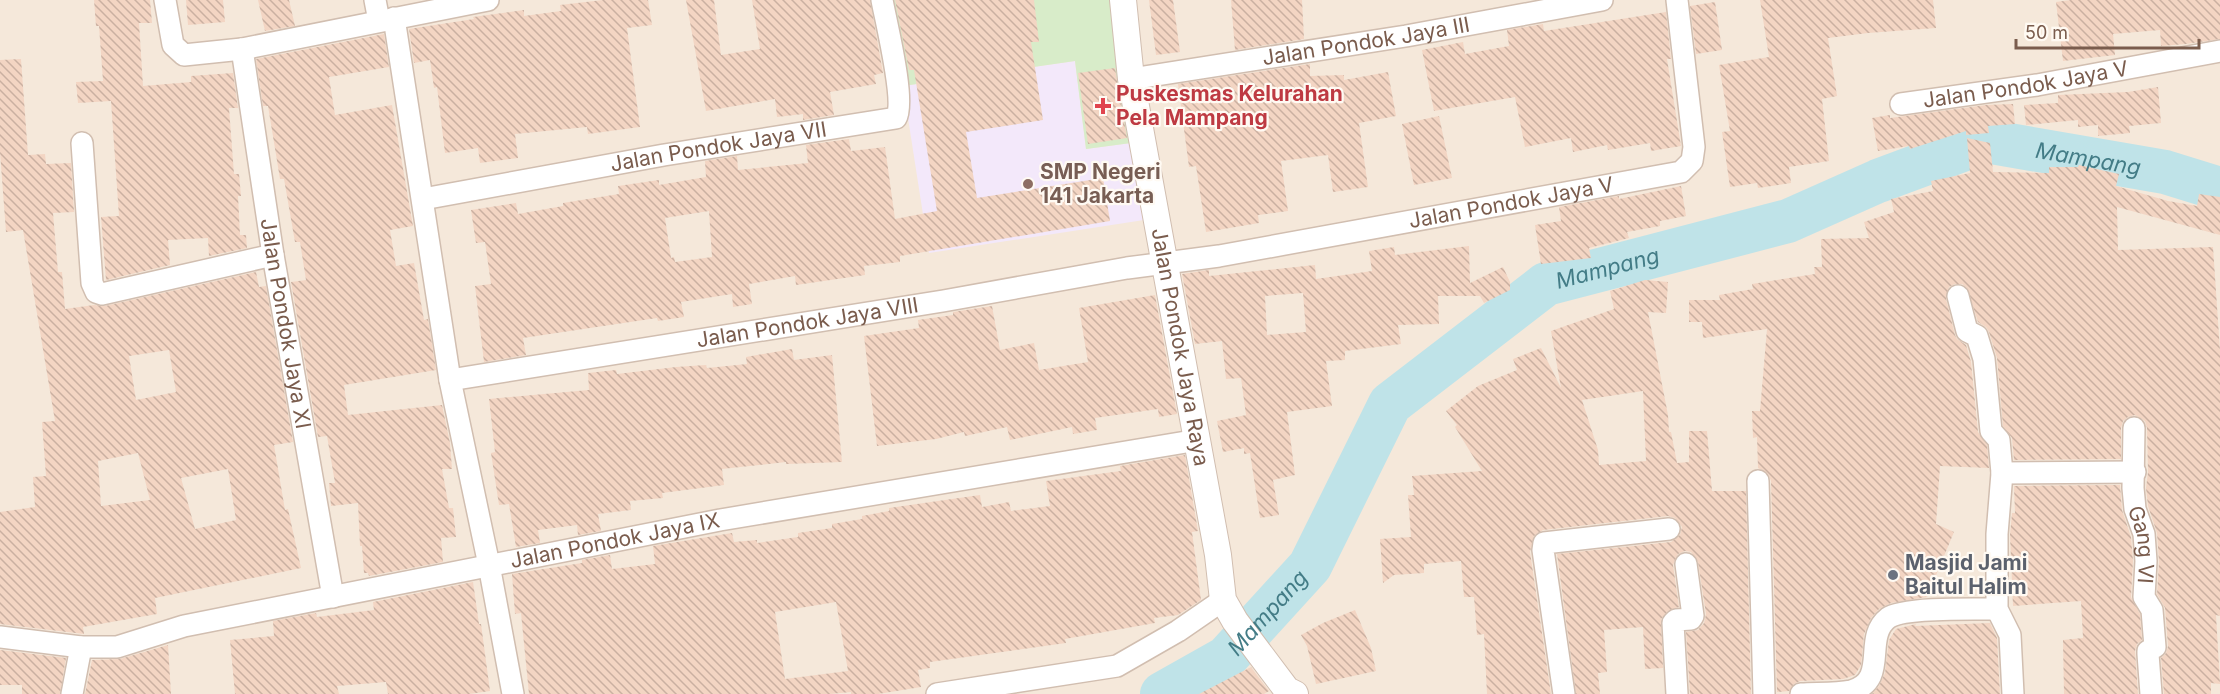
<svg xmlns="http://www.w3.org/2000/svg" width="2220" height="694" viewBox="0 0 2220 694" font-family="Inter,sans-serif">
	<defs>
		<pattern id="building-back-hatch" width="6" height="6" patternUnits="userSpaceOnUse" patternTransform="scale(1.5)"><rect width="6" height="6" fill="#f3d5c3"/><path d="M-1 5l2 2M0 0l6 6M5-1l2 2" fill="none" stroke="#cab0a1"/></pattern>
	</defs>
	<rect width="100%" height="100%" fill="#fdf6ec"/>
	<rect fill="#f5e8da" x="0" y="0" width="2220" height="694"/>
	<polygon fill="#f3e8fa" points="1075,61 1086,149 1131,143 1144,220 929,253 903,86"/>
	<polygon fill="#d8ecc9" points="887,0 1114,0 1131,143 1086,149 1075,61 903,86"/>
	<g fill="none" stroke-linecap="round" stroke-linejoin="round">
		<path stroke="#bfe3e8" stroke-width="44" id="s1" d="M1162,694l64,-36 84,-92 80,-162 156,-120 242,-63 90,-40 108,-40 179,31 55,17"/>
	</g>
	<g fill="url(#building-back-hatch)" fill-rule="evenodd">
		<polygon points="94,0 150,0 152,23 139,23 143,86 191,82 191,76 233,73 238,108 229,108 234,174 239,174 241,196 238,196 240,235 246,235 247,248 209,256 208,238 168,240 170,265 106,280 101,217 119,216 111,101 78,103 76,82 103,81 99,26 96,26"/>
		<polygon points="186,0 223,0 225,22 188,25"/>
		<polygon points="258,0 289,0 295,26 265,31"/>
		<polygon points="603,0 648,0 652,25 627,28 640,127 588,134 587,127 515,134 518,158 480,163 478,148 445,153 437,87 434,88 430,60 414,63 409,29 474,19 473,17 524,10 524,16 561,11 560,5"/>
		<polygon points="686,0 714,0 721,55 760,49 752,0 870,0 883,73 874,75 876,84 830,92 834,115 803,120 803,114 777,117 775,99 706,111"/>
		<path d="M895,0h139l5,42h-8l12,78 -77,12 11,66 126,-20 7,43 -210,35v6l-36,4 1,9 -69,10 -1,-9 -46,8 3,20 -19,3 -1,-13 -51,8 3,15 -26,4 -1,-3 -134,20 3,17 -42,7 -9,-76 16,-2 -6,-42 -9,1 -5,-33 45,-7 2,11 45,-8v-3l56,-9 -1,-8 41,-6v5l47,-8 -1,-16 32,-5 1,14 70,-7 -2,-18 43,-6 2,12 34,-4 10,72 42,-8 -23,-141h-5zM709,211l3,46 -37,5 -1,-5 -3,1 -6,-40z"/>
		<polygon points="1149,0 1173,0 1180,52 1156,55"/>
		<polygon points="1231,0 1302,0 1304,39 1235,50"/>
		<polygon points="1760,0 1933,0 1936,28 1868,33 1828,38 1837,96 1822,99 1829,161 1789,167 1791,183 1758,188 1757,183 1730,187 1722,132 1730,131 1719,65 1769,57"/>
		<polygon points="2071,0 2220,0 2220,39 2186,44 2161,46 2160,30 2113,34 2115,55 2063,61 2056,2"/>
		<polygon points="1715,2 1722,50 1696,54 1690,6"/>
		<polygon points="1666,12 1671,59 1667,59 1681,146 1651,151 1650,143 1608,150 1607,145 1573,152 1571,138 1525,147 1515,97 1434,111 1422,50 1463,42 1465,54 1509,46 1507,30 1543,24 1544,31"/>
		<polygon points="384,34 389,67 329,77 335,115 392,105 413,226 390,230 396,266 414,263 424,320 428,319 436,370 344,385 348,415 442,405 450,443 452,469 442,469 449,508 453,508 456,537 441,538 443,562 369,576 368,573 364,573 362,546 360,546 358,503 331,506 329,483 335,483 327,436 318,437 291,282 306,280 300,242 295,242 284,179 280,179 268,106 263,106 256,59"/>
		<path d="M21,59l7,96 17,-1 1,10 25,-1 3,49 -21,1 5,59h4l3,37 29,-4 11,1 151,-34 3,15 7,-1 27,156 -19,3 11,65 3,-1 13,59 -146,30 2,16 -74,13 1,7 -84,-10v-112l35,-5 -2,-30 13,-1 -4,-54 13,-1 -32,-191 -17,2 -6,-80v-92zM169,350l7,42 -40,8 -7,-44zM138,453l12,47 -49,6 -3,-45zM228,469l8,51 -41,9 -14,-51z"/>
		<polygon points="1310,64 1310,76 1344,75 1344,80 1388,72 1396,116 1359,123 1368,187 1333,192 1328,155 1281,161 1288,211 1258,215 1259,223 1206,232 1196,166 1189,167 1178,84"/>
		<polygon points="1115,68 1127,138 1088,144 1078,73"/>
		<polygon points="2158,87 2161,123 2129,126 2130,133 2098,136 2098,125 2078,127 2078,120 2026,125 2024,105 2058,103 2058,95 2128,92"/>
		<polygon points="2013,104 2015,124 1988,126 1989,133 1966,135 1966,131 1910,149 1909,146 1878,151 1872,118 1890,115 1890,118 1986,105"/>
		<polygon points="1439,116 1452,178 1414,185 1402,124"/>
		<polygon points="1967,138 1990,143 1993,172 2049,173 2049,167 2078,167 2079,165 2119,174 2116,186 2168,201 2197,206 2199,194 2220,197 2220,235 2117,207 2118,250 2213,247 2220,351 2220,616 2216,615 2220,684 2211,683 2211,694 2164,694 2161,658 2166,653 2168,646 2165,608 2157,594 2159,562 2157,533 2148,506 2146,488 2148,472 2147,428 2145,421 2135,415 2128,417 2123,421 2121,428 2121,459 2014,460 2012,438 2003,426 1997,358 1989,332 1986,327 1978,322 1967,288 1962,284 1955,284 1949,287 1946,299 1955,335 1957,339 1966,345 1971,362 1978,432 1987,445 1989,468 1940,466 1936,524 1954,532 1927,597 1891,603 1879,609 1871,618 1864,634 1861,665 1855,675 1843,679 1800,681 1794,684 1789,691 1777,692 1771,481 1768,474 1758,468 1757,437 1753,438 1752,411 1760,411 1767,329 1703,338 1702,322 1689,322 1689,300 1720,300 1719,295 1753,289 1752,284 1815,274 1814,267 1822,267 1821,239 1869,238 1864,222 1894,212 1891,199 1933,191 1931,181 1970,173"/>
		<polygon points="1681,186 1686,216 1660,221 1660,226 1627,232 1629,238 1589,248 1591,258 1541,264 1535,225 1561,221 1559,207 1619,196 1619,199"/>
		<path d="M1469,246l1,37 33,-16 7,15v8l-26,13 -4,-7h-42l1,28 -41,1 3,19 -56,7v9l-19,1 6,45 -45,6 8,63 -22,5 6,35 -19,3 -10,-65 -6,1v-6l-21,4 -6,-31 29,-6 -5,-37 -15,1 -4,-38 -27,3 -13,-70 27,-4v6l106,-11 1,14 56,-8 -3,-20 25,-4 1,8zM1303,293l3,39 -39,3 -2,-39z"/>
		<path d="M1645,280l23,2 -2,31 -18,-1 20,103 1,17h2l6,31 12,-1v-31h18l5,60h34l5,203h-61l-4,-62 12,-2 6,-7 2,-9 -8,-52 -7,-10 -6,-1 -7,3 -5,11 6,42 -11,4 -7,8 2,49 -18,1 -2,-42 -39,3 3,42 -9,1 2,21h-24l-19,-140 114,-12 9,-7 2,-8 -7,-9 -7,-2 -125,14 -9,6 -4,16 21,142h-64l-3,-60 -7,1 -3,-38h-10l-3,-36 -37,3v9l-30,2 -11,8 -3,-44 31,-2 -3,-42h6l-2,-19 70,-5 -27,-44 2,-2 -11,-14 32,-25 39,-16 -4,-11 28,-11 20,40 -10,-57 63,-22 -4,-18zM1643,391l3,70 -47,4 -1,-15 -16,-50z"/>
		<polygon points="1155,295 1177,414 1159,417 1158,409 1095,418 1097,430 1073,434 1072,427 1010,440 1007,427 965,436 964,432 936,439 877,446 864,336 919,328 918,320 953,315 953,312 992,306 1000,350 1034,343 1039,370 1088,362 1079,308"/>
		<polygon points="792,349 794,360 832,355 842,462 786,464 786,462 722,469 724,485 662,493 663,498 630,501 631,510 598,514 601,531 578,535 577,525 538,530 540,543 516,547 509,504 499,505 491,453 495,452 489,399 589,390 588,373 616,370 617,374 676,367 706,365 707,368 747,364 746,357"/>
		<path d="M1185,455l13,76 -6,1 9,68 -23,15 -24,3 1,5 -90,16 1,4 -136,19v6l-12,2 3,17 -43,7h-27v-2l-21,2h-301l-8,-81 -6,1 -3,-40 70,-11v-3l28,-5 2,14 43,-5 -2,-18 79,-13 2,9 23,-2v3l41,-6v-4l34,-5v-4l30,-5v-3l27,-5v-3l91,-13 2,12 27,-5 2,9 39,-5 -4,-25 75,-10 -1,-5zM836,602l12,69 -63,8 -10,-67z"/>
		<polygon points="2120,485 2122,510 2131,537 2133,561 2131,597 2140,614 2142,640 2137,644 2135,651 2138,694 2064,694 2063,640 2083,638 2081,601 2013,606 2010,535 2012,513 2015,513 2014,486"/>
		<polygon points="473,582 479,624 481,624 490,691 469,694 388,694 386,682 337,686 339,694 235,694 230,640 274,636 273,621 316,613 317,617 374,610 373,602"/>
		<polygon points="1355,610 1371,648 1376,671 1316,684 1307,646 1301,635 1323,623"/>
		<polygon points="1990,623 1997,638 2000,694 1872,694 1879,686 1885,673 1889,640 1896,629 1916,624 1915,626"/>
		<polygon points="168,645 171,694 85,694 92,660 120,659"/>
		<polygon points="0,650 66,658 60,694 22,694 22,685 0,685"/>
		<polygon points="1251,667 1269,691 1264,694 1199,694"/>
	</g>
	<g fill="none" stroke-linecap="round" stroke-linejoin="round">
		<defs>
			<g id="minor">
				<polyline points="165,0 173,45 184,55 242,49 488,0"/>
				<polyline points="375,0 379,21"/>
				<polyline points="394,18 450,380 489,565 513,694"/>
				<path id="s2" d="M242,49l31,206 60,342"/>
				<path id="s3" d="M1131,79l275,-43 196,-36"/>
				<path id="s4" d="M1901,104l136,-19 183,-34"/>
				<polyline points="82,143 92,283 96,292 102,294 273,255"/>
				<path id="s5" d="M423,199l241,-44 232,-37c10,-16 -10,-96 -14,-118"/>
				<polyline points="1958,296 1967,331 1977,336 1984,359 1991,431 1999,440 2002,473 1997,534 1997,609 2010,635 2013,694"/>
				<path id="s6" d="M450,380l493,-79 184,-33 92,-12 462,-84 11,-11 2,-14 -17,-147"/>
				<path id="s7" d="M2134,428l-1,60 2,21 9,25 2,27 -2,36 8,13 3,37 -7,4v3l3,40"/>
				<polyline points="2002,473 2135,472"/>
				<polyline points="1758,481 1764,694"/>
				<path id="s8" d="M0,637l81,10h36l67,-21 536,-106 478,-80"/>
				<polyline points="72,694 81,647"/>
				<polyline points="937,694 1117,666 1178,631 1223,600"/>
				<polyline points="1564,694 1543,550 1544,543 1669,529"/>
				<polyline points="1677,694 1673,623 1676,620 1691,619 1693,616 1686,564"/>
				<path d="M1801,694c15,-1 35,0 50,-3 39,-11 11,-53 37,-73 15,-11 87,-9 109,-9"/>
			</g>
			<g id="tertiary">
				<path id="s9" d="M1123,0l8,79 87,476 5,45 12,21 52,69 8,4"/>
			</g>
		</defs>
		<use href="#minor" stroke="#d1beb0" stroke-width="24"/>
		<use href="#tertiary" stroke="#d1beb0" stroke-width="28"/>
		<use href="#minor" stroke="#fff" stroke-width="21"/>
		<use href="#tertiary" stroke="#fff" stroke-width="26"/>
	</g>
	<path fill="#e0444e" stroke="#fffaf3" stroke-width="2" d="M1100 97h6v6h6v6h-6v6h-6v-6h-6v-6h6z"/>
	<circle fill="#8d6e63" stroke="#fffaf3" stroke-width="2" cx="1028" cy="184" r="6"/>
	<circle fill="#6b7280" stroke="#fffaf3" stroke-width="2" cx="1893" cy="575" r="6"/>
	<g text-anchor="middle" stroke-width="4.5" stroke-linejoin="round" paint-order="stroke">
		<g font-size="21" fill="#7a5c4d" stroke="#fffaf3">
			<text dy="7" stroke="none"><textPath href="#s3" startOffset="238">Jalan Pondok Jaya III</textPath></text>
			<text dy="7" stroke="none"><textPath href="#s4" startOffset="126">Jalan Pondok Jaya V</textPath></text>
			<text dy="7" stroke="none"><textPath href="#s5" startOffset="300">Jalan Pondok Jaya VII</textPath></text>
			<text dy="7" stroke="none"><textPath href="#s6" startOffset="1076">Jalan Pondok Jaya V</textPath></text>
			<text dy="7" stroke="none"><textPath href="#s6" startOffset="362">Jalan Pondok Jaya VIII</textPath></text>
			<text dy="7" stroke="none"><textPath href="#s2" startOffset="278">Jalan Pondok Jaya XI</textPath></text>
			<text dy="7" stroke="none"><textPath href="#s9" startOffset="352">Jalan Pondok Jaya Raya</textPath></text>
			<text dy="7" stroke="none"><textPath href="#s8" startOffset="627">Jalan Pondok Jaya IX</textPath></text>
			<text dy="7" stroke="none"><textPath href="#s7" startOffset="118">Gang VI</textPath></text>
		</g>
		<g font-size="21" font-weight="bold" fill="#be3a42" stroke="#fffaf3" text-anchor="start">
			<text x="1116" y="101">Puskesmas Kelurahan<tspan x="1116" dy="24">Pela Mampang</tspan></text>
		</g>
		<g font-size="21" font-weight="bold" fill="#785e54" stroke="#fffaf3" text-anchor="start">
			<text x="1040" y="179">SMP Negeri<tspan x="1040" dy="24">141 Jakarta</tspan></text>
		</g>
		<g font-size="21" font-weight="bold" fill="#5b616d" stroke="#fffaf3" text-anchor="start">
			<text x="1905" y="570">Masjid Jami<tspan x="1905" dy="24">Baitul Halim</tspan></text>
		</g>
		<g font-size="22" font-style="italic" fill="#437c86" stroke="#fffaf3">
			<text dy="8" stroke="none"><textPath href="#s1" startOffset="1143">Mampang</textPath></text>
			<text dy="8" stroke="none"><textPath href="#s1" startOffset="639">Mampang</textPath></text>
			<text dy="8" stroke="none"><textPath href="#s1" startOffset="135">Mampang</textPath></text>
		</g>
	</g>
	<path d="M2016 39v9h183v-9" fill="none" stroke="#7a5c4d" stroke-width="3"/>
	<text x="2025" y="39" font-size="18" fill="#7a5c4d" stroke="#fffaf3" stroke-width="4.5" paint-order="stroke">50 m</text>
</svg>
